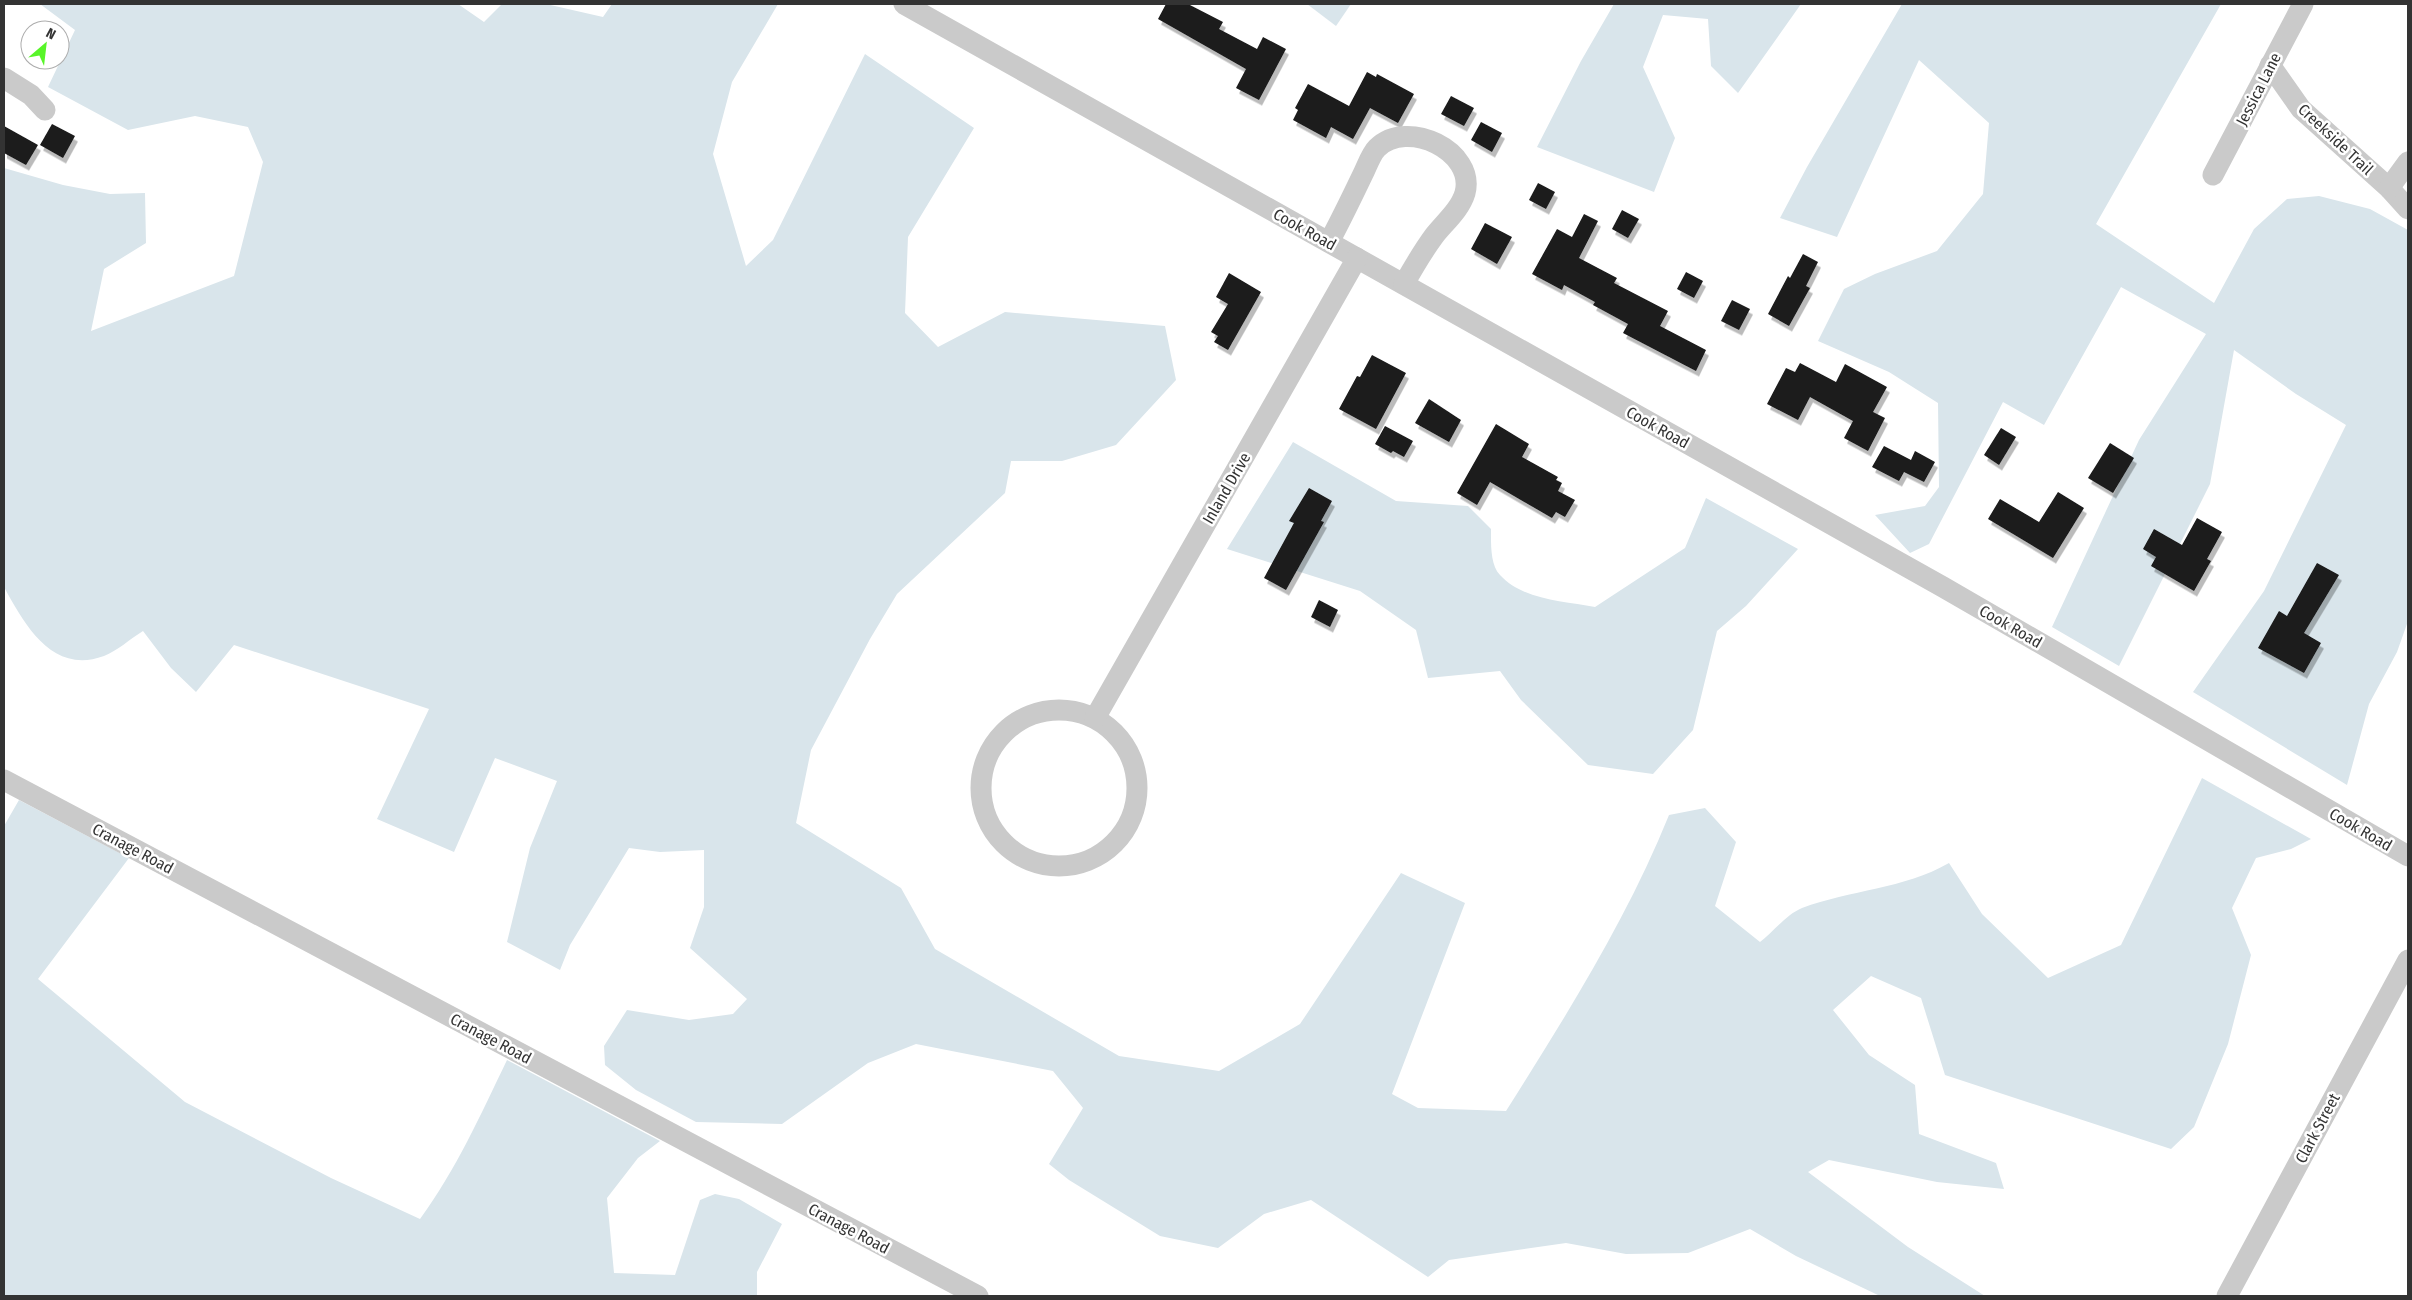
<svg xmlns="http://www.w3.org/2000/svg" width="2412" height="1300" viewBox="0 0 2412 1300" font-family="'Fira Sans Condensed',sans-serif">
	<defs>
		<filter id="shadow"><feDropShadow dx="3" dy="5.5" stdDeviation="0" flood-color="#0004"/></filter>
	</defs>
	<rect width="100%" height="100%" fill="#fff"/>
	<g fill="#d9e5eb">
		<path d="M40,4h418l26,18 18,-18h44l57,13 9,-13h166l-46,78 -19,72 33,112 27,-26 92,-186 109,74 -66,109 -3,76 33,34 67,-35 160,14 11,54 -60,65 -54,16h-51l-6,32 -108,101 -27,45 -59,111 -15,73 105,65 34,61 184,107 100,15 81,-47 101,-151 64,30 -73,191 26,14 88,3c60,-95 121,-192 163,-296l36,-7 31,34 -21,64 45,36c13,-10 27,-28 42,-34 48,-18 102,-19 147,-45l33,51 66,64 73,-33 81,-167 109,61 -20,10 -35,9 -24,50 19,47 -23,89 -34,83 -23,22 -226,-74 -24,-77 -50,-22 -38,34 36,45 46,30 4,49 77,29 8,26 -67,-7 -108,-22 -21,12 100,75 77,49h-105l-84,-40 -46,-27 -62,24 -62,1 -60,-11 -117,17 -21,17 -117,-77 -47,14 -46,34 -58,-12 -91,-56 -20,-16 34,-56 -30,-37 -137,-27 -48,19 -86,61 -86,-2 -60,-32 -31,-25 -1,-19 23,-36 62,10 44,-6 14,-15 -57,-51 14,-41v-57l-44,2 -31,-4 -59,97 -10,25 -53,-28 23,-94 27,-67 -62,-23 -41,94 -77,-33 52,-110 -195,-64 -38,47 -25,-24 -28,-37c-13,8 -26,20 -39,25 -52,19 -79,-31 -100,-69v-419l59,17 47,9 35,-1 1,50 -42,26 -13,62 143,-55 29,-114 -15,-35 -53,-11 -67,14 -80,-43 27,-57z"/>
		<polygon points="1307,4 1351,4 1336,26"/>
		<polygon points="1614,4 1801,4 1738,93 1711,66 1708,19 1663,15 1643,67 1675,138 1654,192 1537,147 1581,61"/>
		<polygon points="1902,4 2221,4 2096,224 2214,303 2254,229 2287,199 2319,196 2370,209 2408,230 2408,621 2397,652 2369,704 2347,785 2193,692 2264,591 2346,425 2296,394 2234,350 2210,484 2119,666 2052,627 2139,440 2206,334 2121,287 2044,425 2003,402 1929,544 1910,553 1875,515 1925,506 1939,487 1938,403 1889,372 1818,341 1844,289 1875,274 1937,251 1983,194 1989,123 1919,60 1837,237 1780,218 1807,167"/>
		<path d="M1293,442l103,59 72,5 23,23c0,13 -1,36 9,46 23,25 63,26 95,32l90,-59 21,-50 92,51 -52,57 -29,25 -24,99 -40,44 -65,-9 -67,-65 -21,-29 -72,7 -12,-48 -56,-39 -133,-42z"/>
		<path d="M19,800l110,58 -91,121 147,123 146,76 89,41c36,-49 61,-105 87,-159l153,81 -22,17 -31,40 7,75 61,2 25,-75 15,-6 24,5 43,25 -25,48v24h-753v-470z"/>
	</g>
	<g fill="#1a1a1a" filter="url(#shadow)">
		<polygon points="1166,4 1188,4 1223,22 1219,29 1257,49 1263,37 1286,49 1259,100 1236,88 1246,69 1158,19"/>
		<polygon points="1367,72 1376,77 1377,74 1414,94 1398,123 1370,108 1353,139 1331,127 1326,138 1293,120 1298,110 1295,108 1308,84 1349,106"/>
		<polygon points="1451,96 1474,108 1464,126 1441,114"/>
		<polygon points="1481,122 1502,133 1492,152 1471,140"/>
		<polygon points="52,124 75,136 63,158 40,145"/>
		<polygon points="4,126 38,145 26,165 4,153"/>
		<polygon points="1538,183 1555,192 1546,209 1529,200"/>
		<polygon points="1622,210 1639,219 1628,238 1612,229"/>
		<polygon points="1584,214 1598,221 1579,258 1617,278 1614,283 1668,311 1660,326 1706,350 1696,371 1623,333 1628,324 1593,305 1595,302 1564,285 1562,290 1532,274 1557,229 1572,237"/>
		<polygon points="1485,223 1512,237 1497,264 1471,249"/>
		<polygon points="1803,254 1818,262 1806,286 1810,288 1789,326 1768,314 1788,276 1790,278"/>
		<polygon points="1686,272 1703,281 1694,298 1677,289"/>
		<polygon points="1229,273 1261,292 1228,350 1214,342 1218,336 1211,332 1228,304 1216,297"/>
		<polygon points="1732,300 1750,309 1739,330 1721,321"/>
		<polygon points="1372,355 1406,373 1376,429 1339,409 1357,376 1360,377"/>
		<polygon points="1800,363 1836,382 1845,364 1887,387 1873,412 1885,418 1868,451 1844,438 1853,421 1810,397 1798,420 1767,404 1786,368 1795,372"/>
		<polygon points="1429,399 1461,420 1449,442 1415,423"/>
		<polygon points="1496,424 1529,444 1522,457 1558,477 1556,480 1562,483 1558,491 1575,500 1565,517 1556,512 1552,518 1490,482 1477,505 1457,493"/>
		<polygon points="1385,426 1413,441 1404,457 1393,451 1391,453 1375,444"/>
		<polygon points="2001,428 2016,437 1999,465 1984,455"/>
		<polygon points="2110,443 2134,458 2113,493 2088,478"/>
		<polygon points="1884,446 1911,460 1915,451 1935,462 1924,482 1904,472 1899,481 1872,467"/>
		<polygon points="1309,488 1332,501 1321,521 1324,522 1286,590 1264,578 1294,523 1289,521"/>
		<polygon points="2058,492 2084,508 2053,558 1988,519 2000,499 2039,522"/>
		<polygon points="2197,518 2222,532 2207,559 2211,561 2194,591 2151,566 2156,557 2143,549 2154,529 2182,545"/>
		<polygon points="2317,563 2339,575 2304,633 2321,643 2304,673 2258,648 2279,611 2287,616"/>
		<polygon points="1319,600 1338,610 1330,627 1311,617"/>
	</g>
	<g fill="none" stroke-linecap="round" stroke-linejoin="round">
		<g stroke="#cacaca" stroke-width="21">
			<polyline points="904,4 1943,587 2408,856"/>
			<polyline points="2270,65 2301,109 2389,188 2408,209"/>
			<polyline points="4,78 31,95 45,110"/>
			<polyline points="2213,175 2303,4"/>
			<polyline points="2389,188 2408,162"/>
			<path d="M1329,242c12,-22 23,-45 34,-68 4,-8 8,-20 14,-26 30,-30 99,3 88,45 -5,17 -21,30 -31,43 -11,15 -21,32 -30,48"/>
			<circle cx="1059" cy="788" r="78"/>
			<polyline points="1095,718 1357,258"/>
			<polyline points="4,780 978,1296"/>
			<polyline points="2227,1296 2408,960"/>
		</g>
	</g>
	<g text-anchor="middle" stroke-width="5" stroke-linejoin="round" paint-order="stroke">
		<g font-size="16" fill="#333" stroke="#fff">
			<text transform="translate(2258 89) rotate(-63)" y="6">Jessica Lane</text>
			<text transform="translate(2336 139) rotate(43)" y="6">Creekside Trail</text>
			<text transform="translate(1305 229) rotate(29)" y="6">Cook Road</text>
			<text transform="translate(1658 427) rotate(29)" y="6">Cook Road</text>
			<text transform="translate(1226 488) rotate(-60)" y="6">Inland Drive</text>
			<text transform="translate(2011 626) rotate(30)" y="6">Cook Road</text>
			<text transform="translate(2361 829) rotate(30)" y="6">Cook Road</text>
			<text transform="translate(133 848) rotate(28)" y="6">Cranage Road</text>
			<text transform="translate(491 1038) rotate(28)" y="6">Cranage Road</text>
			<text transform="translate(2317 1128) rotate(-62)" y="6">Clark Street</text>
			<text transform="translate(849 1228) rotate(28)" y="6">Cranage Road</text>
		</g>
	</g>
	<rect width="2412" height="1300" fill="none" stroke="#333333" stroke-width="10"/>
	<g transform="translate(45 45) rotate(28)"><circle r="24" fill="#ffffff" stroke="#adadad"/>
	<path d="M0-4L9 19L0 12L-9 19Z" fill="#58f529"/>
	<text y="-8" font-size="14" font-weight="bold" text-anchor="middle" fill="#333333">N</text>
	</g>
</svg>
